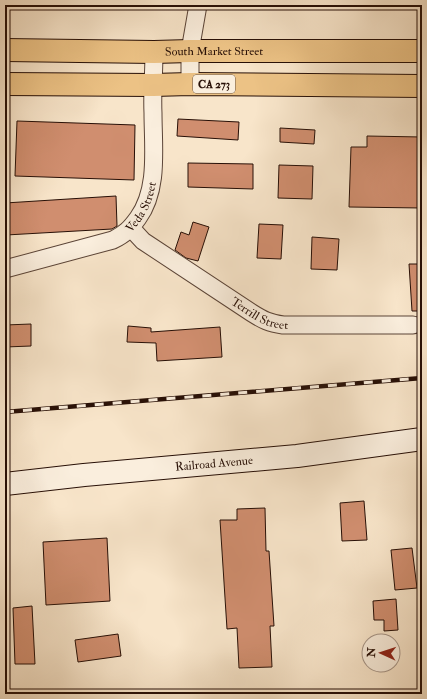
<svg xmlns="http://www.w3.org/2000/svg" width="427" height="699" viewBox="0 0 427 699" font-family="'IM FELL Double Pica',serif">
	<rect width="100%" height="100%" fill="#f8e5ca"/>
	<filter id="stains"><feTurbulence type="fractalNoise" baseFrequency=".005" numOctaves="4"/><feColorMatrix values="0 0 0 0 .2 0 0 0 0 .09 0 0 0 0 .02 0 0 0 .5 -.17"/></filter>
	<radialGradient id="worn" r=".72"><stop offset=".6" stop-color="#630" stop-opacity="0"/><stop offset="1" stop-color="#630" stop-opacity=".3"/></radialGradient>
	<g fill="#d08e6f" stroke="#270f06">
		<polygon points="178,119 239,122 238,140 177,136"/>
		<polygon points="17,121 135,125 134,180 15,176"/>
		<polygon points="280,128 315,130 314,144 280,142"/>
		<polygon points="367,136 422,137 422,208 349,207 351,147 367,147"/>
		<polygon points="188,163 253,164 253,189 188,187"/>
		<polygon points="279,165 313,166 312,199 278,198"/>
		<polygon points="116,196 117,226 112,229 6,235 5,203"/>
		<polygon points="193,222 209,227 198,261 186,258 175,250 181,232 189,235"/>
		<polygon points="259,224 283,225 281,259 257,258"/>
		<polygon points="312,237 339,239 337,270 311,269"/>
		<polygon points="409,264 422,264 422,311 412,311"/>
		<polygon points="31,324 31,346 5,347 5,325"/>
		<polygon points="128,326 151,328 151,332 220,327 222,357 157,361 156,343 127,342"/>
		<polygon points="364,501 367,540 342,541 340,503"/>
		<polygon points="265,508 266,551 269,551 274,626 270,626 272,667 239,668 237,628 227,629 220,520 237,520 237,509"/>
		<polygon points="107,538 110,601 46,605 43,542"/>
		<polygon points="412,548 417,588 395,590 391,550"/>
		<polygon points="396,599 398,630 384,631 384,620 374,620 373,601"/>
		<polygon points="32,606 35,664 15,664 13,608"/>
		<polygon points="118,634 121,656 78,662 75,640"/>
	</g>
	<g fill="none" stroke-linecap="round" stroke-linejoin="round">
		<defs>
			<g id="minor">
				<polyline points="190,84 190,51 198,5"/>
				<path id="s1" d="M131,228l12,13 109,72c11,7 17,10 31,12h130"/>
				<path id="s2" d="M5,269l108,-29c12,-6 17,-11 25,-22 21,-29 15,-70 15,-105 -1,-20 1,-41 1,-61"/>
			</g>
			<g id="secondary">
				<path id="s3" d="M5,484l79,-9 213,-19 125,-17"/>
			</g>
			<g id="primary">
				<path id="s4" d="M5,50l149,2 36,-1h232"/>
				<polyline points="5,84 153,85 190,84 422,86"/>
			</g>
		</defs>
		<use href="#minor" stroke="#5b4437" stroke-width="19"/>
		<use href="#secondary" stroke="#270f06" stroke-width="24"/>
		<use href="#primary" stroke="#270f06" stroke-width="24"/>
		<use href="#minor" stroke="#faeedd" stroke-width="17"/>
		<use href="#secondary" stroke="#faeedd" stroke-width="22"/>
		<use href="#primary" stroke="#ecc285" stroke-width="22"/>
		<defs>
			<polyline id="rail" points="5,412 422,378"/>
		</defs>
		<use href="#rail" stroke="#270f06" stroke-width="4.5"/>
		<use href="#rail" stroke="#faeedd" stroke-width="3" stroke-dasharray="9" stroke-linecap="butt"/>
	</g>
	<g text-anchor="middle" stroke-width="3.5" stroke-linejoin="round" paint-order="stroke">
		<rect fill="#faeedd" stroke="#665246" stroke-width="1" x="193" y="75" width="42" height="18" rx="3"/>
		<g font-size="11" font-weight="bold" fill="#270f06">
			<text x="214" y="88">CA 273</text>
		</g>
		<g font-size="12" fill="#270f06" stroke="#faeedd">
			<text dy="4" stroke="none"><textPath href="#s4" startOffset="209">South Market Street</textPath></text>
			<text dy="4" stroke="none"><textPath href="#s2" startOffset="157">Veda Street</textPath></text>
			<text dy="4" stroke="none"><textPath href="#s1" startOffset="156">Terrill Street</textPath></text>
			<text dy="4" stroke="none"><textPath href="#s3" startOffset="210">Railroad Avenue</textPath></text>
		</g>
	</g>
	<rect width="427" height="699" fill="none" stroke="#f8e5ca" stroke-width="20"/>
	<rect x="6" y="6" width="415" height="687" fill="none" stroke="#270f06" stroke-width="2"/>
	<rect x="10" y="10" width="407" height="679" fill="none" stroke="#270f06"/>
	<g transform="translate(381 653) rotate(273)"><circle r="19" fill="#faeedd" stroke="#a69587"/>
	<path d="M0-3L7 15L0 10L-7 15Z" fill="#8f2418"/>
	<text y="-6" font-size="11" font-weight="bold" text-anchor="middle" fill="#270f06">N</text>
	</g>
	<rect width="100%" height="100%" filter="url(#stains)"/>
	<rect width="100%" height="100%" fill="url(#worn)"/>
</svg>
